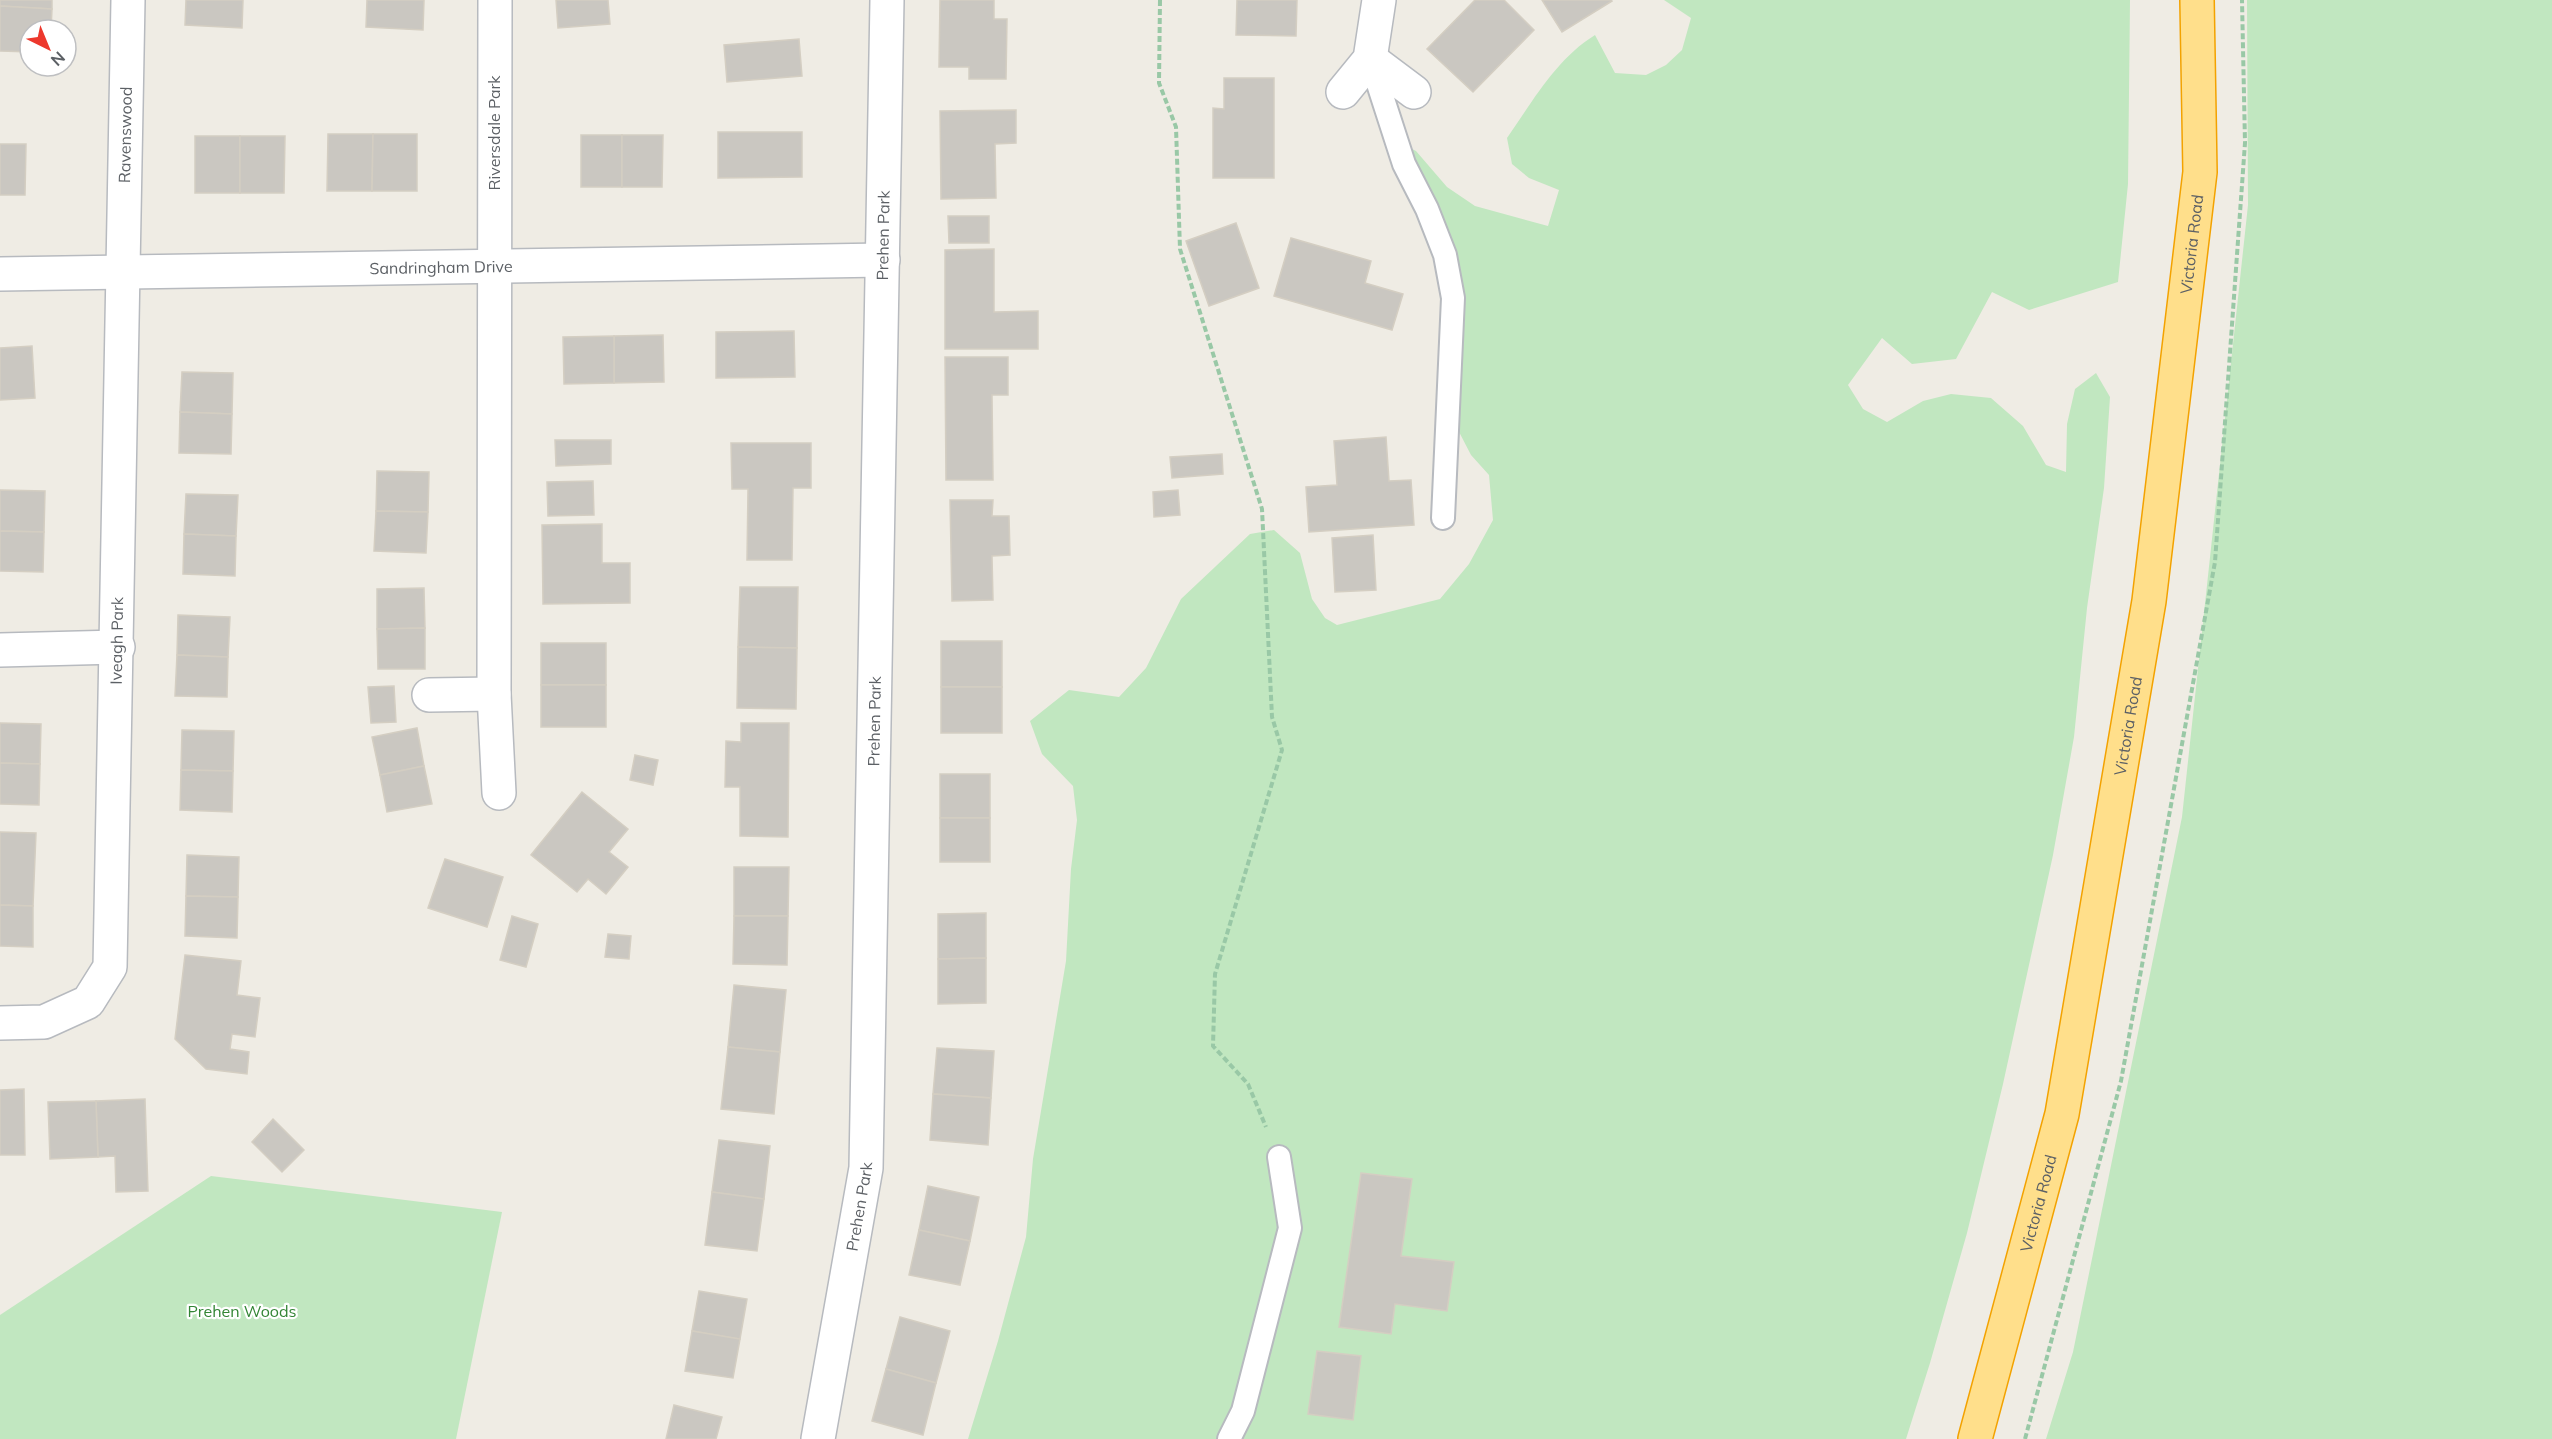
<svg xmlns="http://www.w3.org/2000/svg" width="2552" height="1439" viewBox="0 0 2552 1439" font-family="Mulish,sans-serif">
	<rect width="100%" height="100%" fill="#efece4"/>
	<g fill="#c1e7c0">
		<path d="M1664,0h466l-2,184 -10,98 -89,28 -37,-18 -36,67 -44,5 -30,-26 -34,47 15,24 24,13 36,-21 28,-7 40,4 32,28 23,39 20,7 1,-48 8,-35 21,-16 14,24 -6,91 -17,120 -13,129 -21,118 -50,229 -36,149 -37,130 -24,76h-938l30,-98 28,-104 7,-78 33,-198 5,-92 6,-49 -4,-34 -31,-32 -12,-33 39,-31 50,7 27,-29 35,-69 69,-65 24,-4 26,23 12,46 13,19 12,7 103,-26 29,-35 24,-44 -4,-45 -18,-20 -14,-27 6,-144 -7,-27 -60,-116 20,10 31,36 28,19 73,20 11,-36 -30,-12 -17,-14 -5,-26c26,-37 49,-79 88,-103l20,38 31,2 20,-10 16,-15 9,-32z"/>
		<polygon points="2247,0 2552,0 2552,1439 2046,1439 2073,1352 2182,817 2248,205"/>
		<polygon points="211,1176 502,1212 456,1439 0,1439 0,1315"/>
	</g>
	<g fill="#cac7c1" stroke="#d4cec2" stroke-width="1.5">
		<polygon points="0,0 52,0 52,9 0,6"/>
		<polygon points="186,0 243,0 242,28 185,25"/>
		<polygon points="367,0 424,0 423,30 366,27"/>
		<polygon points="556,0 608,0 610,24 558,28"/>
		<polygon points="940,0 994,0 994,19 1007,19 1006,79 969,79 969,67 939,67"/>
		<polygon points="1237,0 1297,0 1296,36 1236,35"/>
		<polygon points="1475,0 1504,0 1534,30 1473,92 1427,49"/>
		<polygon points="1542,0 1611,0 1612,1 1562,32"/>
		<polygon points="0,6 52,9 51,30 30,30 30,52 0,51"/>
		<polygon points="799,39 802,76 727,82 724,45"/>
		<polygon points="1224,78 1274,78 1274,178 1213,178 1213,108 1224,109"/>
		<polygon points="1016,110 1016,143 995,144 996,198 941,199 940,111"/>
		<polygon points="718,132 802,132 802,177 718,178"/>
		<polygon points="328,134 373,134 372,191 327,191"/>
		<polygon points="373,134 417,134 417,191 372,191"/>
		<rect x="581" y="135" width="41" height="52"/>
		<polygon points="622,135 663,135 662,187 622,187"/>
		<rect x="195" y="136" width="45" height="57"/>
		<polygon points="240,136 285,136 284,193 240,193"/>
		<polygon points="0,144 26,144 25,195 0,195"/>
		<polygon points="948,216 989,216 989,243 949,243"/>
		<polygon points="1236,223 1259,288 1209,306 1186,241"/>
		<polygon points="1291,238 1371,261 1365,283 1403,294 1392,330 1274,296"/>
		<polygon points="994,249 994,312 1038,311 1038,349 945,349 945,250"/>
		<polygon points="794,331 795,377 716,378 716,332"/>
		<polygon points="663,335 664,382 614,383 614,336"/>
		<polygon points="614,336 614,383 564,384 563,337"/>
		<polygon points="32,346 35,398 0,400 0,348"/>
		<polygon points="945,357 1008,357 1008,395 992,395 993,480 946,480"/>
		<polygon points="182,372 233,373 232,414 180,412"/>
		<polygon points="180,412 232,414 231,454 179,453"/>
		<polygon points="1386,437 1389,481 1411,480 1414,525 1309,532 1306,487 1337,485 1334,441"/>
		<polygon points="555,440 611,440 611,464 556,466"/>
		<polygon points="731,443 811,443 811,488 793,488 792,560 747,560 748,489 732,489"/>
		<polygon points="1222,454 1223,474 1172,478 1170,457"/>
		<polygon points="377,471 429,472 428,512 376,511"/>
		<polygon points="593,481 594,515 548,516 547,482"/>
		<polygon points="0,490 45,491 44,532 0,531"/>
		<polygon points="1178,490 1180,515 1154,517 1153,492"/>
		<polygon points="186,494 238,495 236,536 184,534"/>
		<polygon points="950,500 993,500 992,516 1009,516 1010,555 992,556 993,600 952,601"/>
		<polygon points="376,511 428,512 426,553 374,551"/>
		<polygon points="602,524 602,563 630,563 630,603 543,604 542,525"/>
		<polygon points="0,531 44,532 43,572 0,571"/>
		<polygon points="184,534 236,536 235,576 183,574"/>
		<polygon points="1373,535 1376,590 1335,592 1332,538"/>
		<polygon points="740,587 798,587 797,648 738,647"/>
		<polygon points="424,588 425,628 377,629 377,589"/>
		<polygon points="178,615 230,617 228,657 177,655"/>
		<polygon points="425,628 425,669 378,669 377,629"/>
		<rect x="941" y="641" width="61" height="46"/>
		<rect x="541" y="643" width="65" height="42"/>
		<polygon points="738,647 797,648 796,709 737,708"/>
		<polygon points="177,655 228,657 227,697 175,696"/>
		<rect x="541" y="685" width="65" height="42"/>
		<polygon points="394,686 396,722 371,723 368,687"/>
		<rect x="941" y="687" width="61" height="46"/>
		<polygon points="0,723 41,724 40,764 0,763"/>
		<polygon points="741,723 789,723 788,837 740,836 740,787 725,787 726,741 741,742"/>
		<polygon points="417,728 424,766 380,775 372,737"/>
		<polygon points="182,730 234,731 233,771 181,770"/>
		<polygon points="635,755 658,760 653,785 630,780"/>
		<polygon points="0,763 40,764 39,805 0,804"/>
		<polygon points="424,766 432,804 387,812 380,775"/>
		<polygon points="181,770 233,771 232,812 180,810"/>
		<rect x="940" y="774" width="50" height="44"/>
		<polygon points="582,792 628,829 609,852 628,867 606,894 588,879 577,892 531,855"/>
		<rect x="940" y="818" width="50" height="44"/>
		<polygon points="0,832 36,833 33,906 0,905"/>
		<polygon points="187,855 239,857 238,897 186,896"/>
		<polygon points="445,859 503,877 487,927 428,908"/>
		<polygon points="734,867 789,867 788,916 734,916"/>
		<polygon points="186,896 238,897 237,938 185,936"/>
		<polygon points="0,905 33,906 33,947 0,946"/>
		<polygon points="986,913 986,958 938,959 938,914"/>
		<polygon points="512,916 538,924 526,967 500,960"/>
		<polygon points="734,916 788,916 787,965 733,964"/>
		<polygon points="608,934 631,936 629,959 605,957"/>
		<polygon points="185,955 241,961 237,995 260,998 255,1037 232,1034 230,1049 249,1052 247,1074 206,1069 175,1039"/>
		<polygon points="986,958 986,1003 938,1004 938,959"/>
		<polygon points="734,985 786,990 780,1052 728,1047"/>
		<polygon points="728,1047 780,1052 774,1114 721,1109"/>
		<polygon points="937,1048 994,1051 991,1098 933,1094"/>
		<polygon points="24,1089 25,1155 0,1155 0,1090"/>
		<polygon points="933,1094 991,1098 988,1145 930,1140"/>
		<polygon points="145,1099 148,1191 116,1192 115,1156 98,1157 96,1101"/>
		<polygon points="96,1101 98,1157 50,1159 48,1102"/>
		<polygon points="273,1119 304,1150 282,1172 252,1142"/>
		<polygon points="719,1140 770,1146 764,1199 712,1192"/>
		<polygon points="1361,1173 1412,1179 1401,1256 1454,1262 1447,1311 1395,1304 1391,1334 1339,1327"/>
		<polygon points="928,1186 979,1197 970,1241 919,1230"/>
		<polygon points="712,1192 764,1199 757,1251 705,1245"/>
		<polygon points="919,1230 970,1241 960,1285 909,1275"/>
		<polygon points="699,1291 747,1299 740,1339 692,1331"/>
		<polygon points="900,1317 950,1331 936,1383 886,1369"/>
		<polygon points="692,1331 740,1339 733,1378 685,1371"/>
		<polygon points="1317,1351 1361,1356 1353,1420 1308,1414"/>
		<polygon points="886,1369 936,1383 923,1435 872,1421"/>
		<polygon points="674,1405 722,1417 716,1439 666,1439"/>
	</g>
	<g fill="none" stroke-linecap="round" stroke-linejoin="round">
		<defs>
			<g id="lane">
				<polyline points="1370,59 1404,164 1427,209 1445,255 1453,298 1443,518"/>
				<polyline points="1229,1439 1243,1411 1290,1228 1279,1157"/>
			</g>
			<g id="street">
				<polyline points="495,0 494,694 499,793"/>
				<polyline points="1370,59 1414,92"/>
				<polyline points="1343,92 1370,59 1379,0"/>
				<path id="s1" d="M0,274l883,-14"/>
				<polyline points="0,650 118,647"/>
				<polyline points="429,695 494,694"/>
				<path id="s2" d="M0,1023l44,-1 44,-20 22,-35c8,-322 10,-645 18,-967"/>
				<path id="s3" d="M818,1439l48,-271 21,-1168"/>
			</g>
			<g id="highway">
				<path id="s4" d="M1975,1439l87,-325 87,-513 51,-429 -3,-172"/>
			</g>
		</defs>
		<use href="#lane" stroke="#b7babf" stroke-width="26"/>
		<use href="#street" stroke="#b7babf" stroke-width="36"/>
		<use href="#highway" stroke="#f3a200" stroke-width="36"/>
		<g stroke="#99c8a6" stroke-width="4" stroke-dasharray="6 3" stroke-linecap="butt">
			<polyline points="1160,0 1159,83 1176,127 1180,249 1262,509 1272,717 1282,750 1215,974 1213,1046 1248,1084 1266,1127"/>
			<polyline points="2025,1439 2121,1081 2215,562 2245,143 2242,0"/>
		</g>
		<use href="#lane" stroke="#fff" stroke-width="22"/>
		<use href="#street" stroke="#fff" stroke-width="33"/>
		<use href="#highway" stroke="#ffdf8b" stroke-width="33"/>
	</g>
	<g text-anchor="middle" stroke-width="4.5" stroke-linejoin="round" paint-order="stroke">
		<g font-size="16" fill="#5c6065" stroke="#fff">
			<text transform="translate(494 133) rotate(-90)" y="6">Riversdale Park</text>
			<text dy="6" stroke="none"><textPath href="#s2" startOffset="966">Ravenswood</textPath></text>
			<text dy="6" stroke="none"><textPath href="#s3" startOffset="1208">Prehen Park</textPath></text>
			<text dy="6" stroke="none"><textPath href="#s4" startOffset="1216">Victoria Road</textPath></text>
			<text dy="6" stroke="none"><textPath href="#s1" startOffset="441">Sandringham Drive</textPath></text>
			<text dy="6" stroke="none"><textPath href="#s2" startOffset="460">Iveagh Park</textPath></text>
			<text dy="6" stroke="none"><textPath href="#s3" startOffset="722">Prehen Park</textPath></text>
			<text dy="6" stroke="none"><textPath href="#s4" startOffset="730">Victoria Road</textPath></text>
			<text dy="6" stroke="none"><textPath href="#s4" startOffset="244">Victoria Road</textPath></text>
			<text dy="6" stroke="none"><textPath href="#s3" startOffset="236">Prehen Park</textPath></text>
		</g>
		<g font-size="16" fill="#338535" stroke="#fff">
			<text x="242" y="1317">Prehen Woods</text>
		</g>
	</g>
	<g transform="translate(48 48) rotate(137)"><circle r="28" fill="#ffffff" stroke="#bebfc1" stroke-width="1.5"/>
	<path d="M0-4.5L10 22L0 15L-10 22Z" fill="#ed382d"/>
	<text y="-9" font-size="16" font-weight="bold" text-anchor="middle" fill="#5c6065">N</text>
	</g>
</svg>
